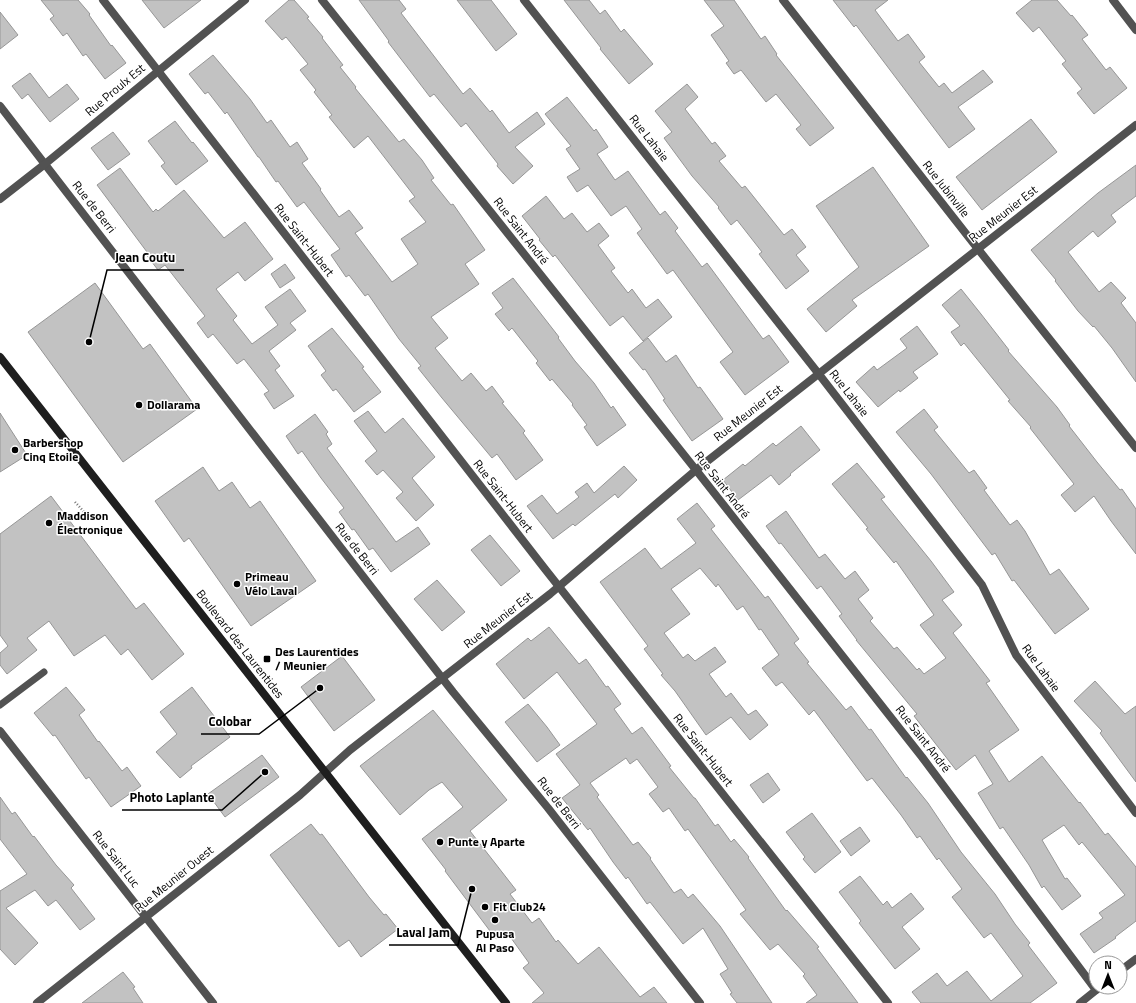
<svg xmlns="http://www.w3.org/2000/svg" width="1136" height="1003" viewBox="0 0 1136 1003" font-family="'Titillium Web',sans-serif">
	<rect width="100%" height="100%" fill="#fff"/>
	<g fill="#c2c2c2" stroke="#969696">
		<polygon points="41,0 78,0 90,14 89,15 111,46 112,45 126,63 105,79 86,54 83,56 67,33 63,36 50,19 54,16"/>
		<polygon points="142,0 201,0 164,28"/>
		<polygon points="289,0 294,0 309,17 307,18 323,37 322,38 343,65 340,67 356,87 355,88 399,142 404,139 422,160 434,178 431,180 451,205 453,204 485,250 465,264 479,284 431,317 448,338 435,348 462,381 471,373 486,391 492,386 504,402 502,403 525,431 523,433 543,460 516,480 497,454 492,458 442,398 418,368 421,366 399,339 368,294 365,296 349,275 346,277 331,255 340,249 304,202 297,207 278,181 276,182 259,157 258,157 227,112 225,114 208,92 205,94 189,74 213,55 250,99 267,123 271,120 290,147 297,142 308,159 302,163 321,189 320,190 339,217 349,210 363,228 355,233 392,282 418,264 401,239 426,222 409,201 415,197 368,136 354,148 329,117 332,115 314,92 316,90 300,70 308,64 286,37 282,40 265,21"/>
		<polygon points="359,0 399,0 406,9 401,13 463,94 470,88 490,112 492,110 509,133 537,112 545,124 515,147 533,166 513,184 497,166 498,164 466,123 461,127 434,94 430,97 388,42 389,41"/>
		<polygon points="457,0 491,0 517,34 496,51"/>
		<polygon points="564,0 589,0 600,14 605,10 621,32 624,29 653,64 629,84 600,49 601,48"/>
		<polygon points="704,0 734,0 761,39 765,36 777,54 776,55 834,128 810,146 796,129 801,125 776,94 766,102 741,70 734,74 726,63 729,61 711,35 724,26"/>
		<polygon points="833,0 888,0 875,10 898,41 908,34 925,57 919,62 939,87 944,83 952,93 983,70 993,82 958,107 975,129 949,148 856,25 854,27"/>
		<polygon points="1032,0 1057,0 1071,16 1072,15 1088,35 1082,39 1106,70 1110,67 1127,88 1094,114 1077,93 1082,89 1062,64 1066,61 1039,27 1033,32 1016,13"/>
		<polygon points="0,12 18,35 0,49"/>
		<polygon points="30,73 49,98 67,84 79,99 50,122 28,94 22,99 12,86"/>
		<polygon points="687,84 698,97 685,109 712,144 715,142 726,156 719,161 742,188 745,186 784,235 792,229 806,247 796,255 809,271 786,289 759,254 762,252 737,220 731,225 718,208 719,207 692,176 664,138 672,132 655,111"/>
		<polygon points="567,97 594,131 596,129 608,147 597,154 615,180 628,171 660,215 665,211 678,228 675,231 702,267 707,263 763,339 769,335 789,362 745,395 720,362 733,352 673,270 667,274 637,233 642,229 626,206 611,216 588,185 577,192 567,177 580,169 566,149 571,146 545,114"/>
		<polygon points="1031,119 1057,152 982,210 956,177"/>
		<polygon points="175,121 192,143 193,142 208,161 176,185 161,166 165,163 148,141"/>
		<polygon points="113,132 130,154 108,170 91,148"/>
		<polygon points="1136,165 1136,196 1111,215 1116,222 1098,237 1093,231 1068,252 1099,292 1111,282 1126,298 1121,303 1136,323 1136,382 1112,348 1094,326 1093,327 1078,311 1055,281 1056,280 1031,250 1098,193"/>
		<polygon points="873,167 929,246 852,300 857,306 826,332 807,309 859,267 816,206"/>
		<polygon points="120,168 153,212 156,209 158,211 184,190 224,238 245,222 273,259 245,281 238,272 216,289 237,316 233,320 252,344 278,325 265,307 290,289 306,311 290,323 296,330 269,351 280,366 275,370 294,396 274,409 264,394 269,391 244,359 237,364 213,334 208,338 197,323 205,316 165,265 158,270 145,253 147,252 97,185"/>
		<polygon points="546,196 564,219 572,213 587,232 599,223 609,236 598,245 615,268 611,271 628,293 632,289 646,308 658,299 672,317 643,341 623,316 610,326 555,255 553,257 539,240 540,239 522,216"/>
		<polygon points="285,264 295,278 280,288 271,274"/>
		<polygon points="513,278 559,337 558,338 575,361 594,383 611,408 613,406 626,425 597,446 584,427 587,425 572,405 573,404 552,379 550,381 536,363 538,361 512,328 509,331 495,314 503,308 492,293"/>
		<polygon points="95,283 143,349 150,344 197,409 123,462 28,332"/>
		<polygon points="961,289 981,314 1009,350 1008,351 1057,407 1070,425 1069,426 1097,462 1120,490 1122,489 1136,509 1136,554 1111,521 1094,496 1075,512 1061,495 1074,484 1030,428 1031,427 1008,401 1010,400 964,343 961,346 951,332 960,326 942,305"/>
		<polygon points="917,326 938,354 913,372 918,378 900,392 899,390 878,407 856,382 874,366 877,370 907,348 900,339"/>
		<polygon points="332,328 364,367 362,368 381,392 354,412 336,389 333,391 321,375 326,371 308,346"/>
		<polygon points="648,338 666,362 676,355 698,388 700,387 723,419 692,441 663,400 665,399 645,369 643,370 629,353"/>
		<polygon points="924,409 938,427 934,430 969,473 974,470 987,488 984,490 1010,525 1017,520 1025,531 1050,575 1059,569 1089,609 1055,634 1014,580 1012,581 995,553 992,555 931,474 896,432"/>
		<polygon points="368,411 385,433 403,418 435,457 412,478 434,505 416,521 396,498 403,492 383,470 377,475 365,461 377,451 354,421"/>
		<polygon points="0,413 27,455 0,472"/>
		<polygon points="315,414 328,432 326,434 332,444 327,448 396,542 418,527 430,544 391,572 373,548 369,550 354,529 352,530 339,512 344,508 321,478 302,451 298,454 286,436"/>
		<polygon points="801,426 820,450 790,474 791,475 779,485 771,475 738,500 723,480 743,464 745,466 773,443 776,446"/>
		<polygon points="857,463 885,497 881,499 931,561 954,592 942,600 962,625 953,633 990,681 986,683 1019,730 989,751 1009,782 1042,756 1079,803 1080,802 1105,835 1108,833 1136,867 1136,921 1115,937 1116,938 1094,953 1080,934 1103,918 1099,913 1125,895 1082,842 1079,845 1064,825 1042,840 1065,879 1067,878 1081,896 1062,910 1044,886 1042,888 1029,865 1003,827 1000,829 978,793 993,784 975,755 956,770 914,716 917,714 856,640 857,640 839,616 842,614 821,586 817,589 781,543 779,544 766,526 786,511 819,558 825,554 845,579 855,571 869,590 858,599 873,618 870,621 894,649 897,647 917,670 919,668 924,674 946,658 920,625 934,615 896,561 894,563 866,529 868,528 832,484"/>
		<polygon points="624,466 637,480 618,498 615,494 575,526 573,524 553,539 527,506 542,495 557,514 579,497 575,492 587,483 594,493"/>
		<polygon points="203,467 219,491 232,482 250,508 260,501 316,581 251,626 189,538 184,542 155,501"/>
		<polygon points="51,496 136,609 144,603 184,654 152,680 128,649 121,655 105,635 74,656 49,621 27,638 37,650 7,674 0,665 0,653 8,646 0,635 0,534"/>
		<polygon points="697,503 715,526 711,529 765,598 768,596 799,639 794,643 809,662 807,663 846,710 851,706 869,730 871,729 906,778 907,777 928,803 961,852 995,894 1015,924 1030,943 1028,945 1057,983 1030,1003 921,1003 912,992 937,973 947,986 967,971 991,1001 1023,976 991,933 984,938 952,897 962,889 939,858 937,860 920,836 917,838 901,815 872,778 867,781 814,710 809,715 782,682 776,686 762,668 779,655 761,629 759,630 743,606 737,610 718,584 716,587 700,568 671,589 690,614 664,633 683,658 688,654 695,661 715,647 726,662 709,674 726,697 731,693 748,715 756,710 768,725 750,740 731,717 706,735 675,691 661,675 663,674 644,649 648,646 600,582 645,548 661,569 696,543 677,519"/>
		<polygon points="490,535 520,571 501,586 471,550"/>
		<polygon points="437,580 465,612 442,631 414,599"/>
		<polygon points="549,627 579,664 586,659 606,687 608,686 621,704 614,709 632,734 642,727 671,766 669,767 694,798 695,798 715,826 718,824 731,842 734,839 749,857 748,858 786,911 787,910 819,947 817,948 858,1003 806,1003 817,995 803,976 805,974 778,944 770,950 740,914 746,910 688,829 685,831 669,808 663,812 649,794 658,787 637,759 630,764 626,758 590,783 599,795 597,797 633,845 638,842 651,858 650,859 674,893 681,889 688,898 693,894 720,926 772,1003 737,1003 730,994 732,993 720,974 728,969 703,928 683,944 650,902 647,904 628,877 626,879 613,862 590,828 588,830 562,798 580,785 556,754 597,724 557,672 524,699 496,664 528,638 531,641"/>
		<polygon points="342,656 375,700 334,731 301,687"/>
		<polygon points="1095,681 1125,714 1136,706 1136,782 1100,733 1102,731 1074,701"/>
		<polygon points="66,687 85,710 79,715 98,742 99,741 122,771 127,767 141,786 111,807 89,777 86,779 55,735 53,736 34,713"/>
		<polygon points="192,687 230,737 191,766 192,768 180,778 156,752 177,734 160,712"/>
		<polygon points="528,704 547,727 560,745 537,762 505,722"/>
		<polygon points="433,710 507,800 470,831 516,890 510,894 532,923 539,918 556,942 558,940 578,964 599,947 640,997 654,987 667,1003 532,1003 544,993 523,968 529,963 506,931 496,939 445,871 446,870 422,839 463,807 442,782 429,790 400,815 360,766"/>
		<polygon points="262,755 279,777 225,817 208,794"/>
		<polygon points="768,773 780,790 763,803 750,785"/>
		<polygon points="0,797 12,814 15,812 33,837 34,836 56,865 74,885 71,888 95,919 80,930 56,900 48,906 35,890 6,908 38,943 15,965 0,949 0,891 27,874 0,839"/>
		<polygon points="812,813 841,852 815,873 803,859 805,857 786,832"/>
		<polygon points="311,824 320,835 322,834 369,897 384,915 386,914 398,929 361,957 349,940 339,947 270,855"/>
		<polygon points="860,827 870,841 851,856 840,841"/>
		<polygon points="860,876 883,905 887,901 892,908 911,893 924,909 902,927 920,949 895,969 859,923 861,921 839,892"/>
		<polygon points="123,972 135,987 133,988 143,1003 82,1003"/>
	</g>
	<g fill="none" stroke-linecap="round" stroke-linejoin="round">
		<polyline stroke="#747474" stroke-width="2.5" stroke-dasharray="1 2" stroke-linecap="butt" points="75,502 86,514"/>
		<polyline stroke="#525252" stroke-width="7" points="0,705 44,672"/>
		<g stroke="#525252" stroke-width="8">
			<polyline points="103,0 545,569 888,1003"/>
			<polyline points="322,0 696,470 922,757 1096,990"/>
			<polyline points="524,0 818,373 982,585 1016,655 1136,813"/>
			<polyline points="783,0 978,249 1136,448"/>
			<polyline points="1113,0 1136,30"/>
			<polyline points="0,106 389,610 453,692 548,808 700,1003"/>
			<polyline points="0,199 45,164 245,0"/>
			<polyline points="0,731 213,1003"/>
			<polyline points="1120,971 1136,959"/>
			<polyline points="37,1003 300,795 350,750 550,594 696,470 1136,125"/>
			<polyline points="1080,1003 1100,987"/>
		</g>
		<polyline stroke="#1f1f1f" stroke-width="8" points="0,357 506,1003"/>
	</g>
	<g fill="#000" stroke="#fff" stroke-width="1.5">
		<circle cx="139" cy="405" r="4"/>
		<circle cx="15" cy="450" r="4"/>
		<circle cx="49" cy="523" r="4"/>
		<circle cx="237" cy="584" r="4"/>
		<rect x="263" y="655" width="8" height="8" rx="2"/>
		<circle cx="440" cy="842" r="4"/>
		<circle cx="485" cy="907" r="4"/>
		<circle cx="495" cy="920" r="4"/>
	</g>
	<g text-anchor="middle" stroke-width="3" stroke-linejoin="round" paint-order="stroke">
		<g font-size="12" fill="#000" stroke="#fff">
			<text transform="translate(115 90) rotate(-40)" y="4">Rue Proulx Est</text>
			<text transform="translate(649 138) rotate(52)" y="4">Rue Lahaie</text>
			<text transform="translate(946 189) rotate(52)" y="4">Rue Jubinville</text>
			<text transform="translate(94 207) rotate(52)" y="4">Rue de Berri</text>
			<text transform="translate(1003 214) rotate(-38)" y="4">Rue Meunier Est</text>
			<text transform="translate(521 231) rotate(52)" y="4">Rue Saint André</text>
			<text transform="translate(304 240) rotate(52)" y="4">Rue Saint-Hubert</text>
			<text transform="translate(849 393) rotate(52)" y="4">Rue Lahaie</text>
			<text transform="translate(748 413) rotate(-38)" y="4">Rue Meunier Est</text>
			<text transform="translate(722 485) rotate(52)" y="4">Rue Saint André</text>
			<text transform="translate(503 496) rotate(52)" y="4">Rue Saint-Hubert</text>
			<text transform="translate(357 549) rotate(52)" y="4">Rue de Berri</text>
			<text transform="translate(498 620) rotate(-38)" y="4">Rue Meunier Est</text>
			<text transform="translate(240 644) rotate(52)" y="4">Boulevard des Laurentides</text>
			<text transform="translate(1041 668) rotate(54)" y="4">Rue Lahaie</text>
			<text transform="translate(923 739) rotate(52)" y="4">Rue Saint André</text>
			<text transform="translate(703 750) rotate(52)" y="4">Rue Saint-Hubert</text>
			<text transform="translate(559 803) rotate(52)" y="4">Rue de Berri</text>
			<text transform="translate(116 859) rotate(52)" y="4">Rue Saint Luc</text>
			<text transform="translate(174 879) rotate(-39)" y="4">Rue Meunier Ouest</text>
		</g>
		<g font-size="12" font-weight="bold" fill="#000" stroke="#fff" text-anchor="start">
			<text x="147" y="409">Dollarama</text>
			<text x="23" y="447">Barbershop<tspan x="23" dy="14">Cinq Etoile</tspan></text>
			<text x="57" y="520">Maddison<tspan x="57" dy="14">Électronique</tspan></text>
			<text x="245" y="581">Primeau<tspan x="245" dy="14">Vélo Laval</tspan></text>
			<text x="275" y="656">Des Laurentides<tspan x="275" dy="14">/ Meunier</tspan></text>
			<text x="448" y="846">Punte y Aparte</text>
			<text x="493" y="911">Fit Club24</text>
			<text x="495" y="938" text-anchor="middle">Pupusa<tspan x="495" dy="14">Al Paso</tspan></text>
		</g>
	</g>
	<path fill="none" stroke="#000" stroke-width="1.5" d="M89 342L107 270H184M320 688L259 734H201M265 772L222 810H122M472 889L458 945H389"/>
	<g fill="#000" stroke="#fff" stroke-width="1.5">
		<circle cx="89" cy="342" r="4"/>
		<circle cx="320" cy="688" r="4"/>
		<circle cx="265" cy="772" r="4"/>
		<circle cx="472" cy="889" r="4"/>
	</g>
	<g font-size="13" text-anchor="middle" font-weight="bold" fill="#000" stroke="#fff" stroke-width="3" stroke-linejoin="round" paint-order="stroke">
		<text x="145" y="262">Jean Coutu</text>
		<text x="230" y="726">Colobar</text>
		<text x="172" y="802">Photo Laplante</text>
		<text x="423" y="937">Laval Jam</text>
	</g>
	<g transform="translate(1108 975)"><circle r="19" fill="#ffffff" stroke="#999999"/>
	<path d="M0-3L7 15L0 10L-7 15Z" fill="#000000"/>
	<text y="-6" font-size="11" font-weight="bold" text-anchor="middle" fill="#000000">N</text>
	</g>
</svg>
